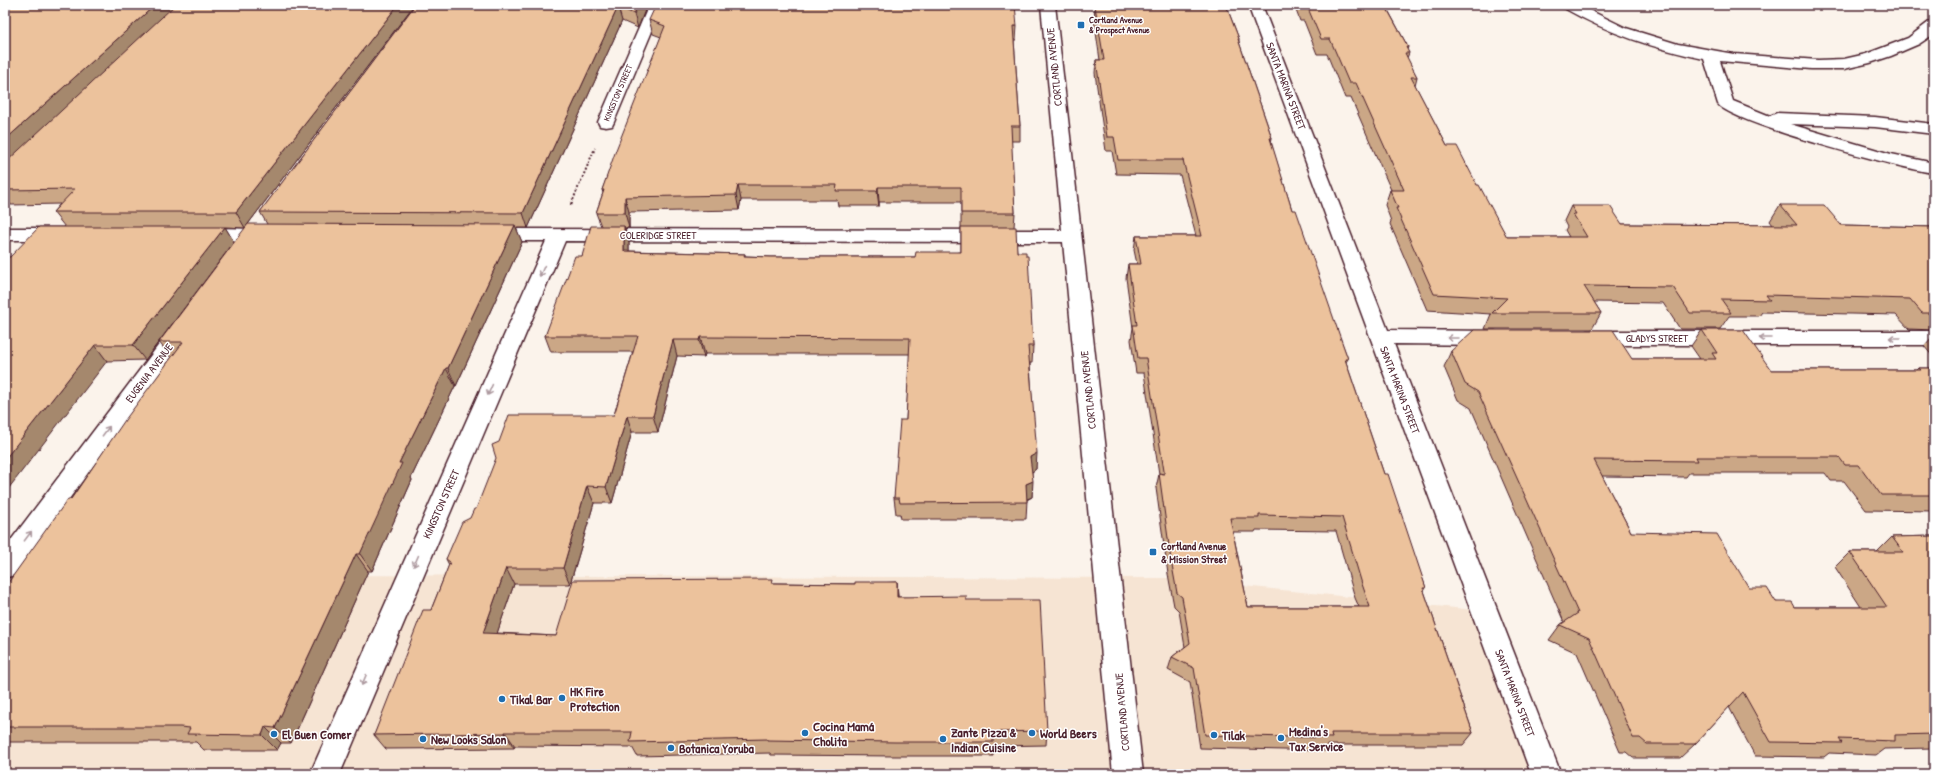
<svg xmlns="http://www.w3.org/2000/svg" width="1939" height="779" viewBox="0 0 1939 779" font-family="'Patrick Hand',sans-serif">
	<rect width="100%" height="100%" fill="#fbf3eb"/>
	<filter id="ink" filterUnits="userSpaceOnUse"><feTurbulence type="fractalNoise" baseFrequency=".025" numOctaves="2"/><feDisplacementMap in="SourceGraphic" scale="8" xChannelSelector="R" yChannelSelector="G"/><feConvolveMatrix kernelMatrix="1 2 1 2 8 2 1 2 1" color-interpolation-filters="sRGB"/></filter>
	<g filter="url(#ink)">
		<polygon fill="#f6e4d3" points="5,574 1166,578 1484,611 1545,774 5,774"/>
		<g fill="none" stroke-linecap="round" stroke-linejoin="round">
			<defs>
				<g id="minor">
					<polygon points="649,5 663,5 614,122 612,126 606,127 600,126 598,122"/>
					<polygon points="1041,5 1055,5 1143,774 1113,774 1063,242 565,241 340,774 310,774 546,241 488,241 481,239 479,235 481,231 488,229 1062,230"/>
					<polygon points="1248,5 1262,5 1388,330 1495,331 1502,333 1505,338 1502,343 1495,345 1394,344 1561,774 1531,774"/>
					<path d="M1562,5h17l47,23 52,16 56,10 84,6 26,-1 22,-5 42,-16 21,-16 5,-1v13l-15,10 -28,12 -21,7 -26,6h-33l-91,-8 13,40 37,15 7,-3 98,4 59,7v10l-59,-7 -85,-3 101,30 43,9v10c-31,-4 -203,-50 -216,-69l-14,-45c-51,-11 -94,-25 -140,-51z"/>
					<polygon points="5,228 62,228 69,230 71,234 69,238 62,240 5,240"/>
					<polygon points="200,228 270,229 277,231 279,235 277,239 270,241 200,240 193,238 191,234 193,230"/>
					<polygon points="183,320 190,322 193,327 190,332 14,575 5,578 5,548 176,322"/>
					<polygon points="1587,331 1934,331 1934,345 1587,345 1580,343 1577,338 1580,333"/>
				</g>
			</defs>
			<use href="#minor" stroke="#4a1f2b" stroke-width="3"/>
			<polyline stroke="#4a1f2b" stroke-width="2" stroke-dasharray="2 2" stroke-linecap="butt" points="573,200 595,148"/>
			<polyline stroke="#4a1f2b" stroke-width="2.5" stroke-dasharray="3 3" stroke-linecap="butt" points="571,205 573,199"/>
			<use href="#minor" fill="#fff" fill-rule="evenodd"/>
		</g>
		<g fill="#cba786" stroke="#4a1f2b" fill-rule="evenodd">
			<polygon points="5,5 414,5 245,228 225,227 234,242 145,360 107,361 10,257 65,227 53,212 60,204 11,205 5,198"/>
			<polygon points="415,5 647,5 638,28 622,21 528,228 516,228 522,242 456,386 455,386 411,478 412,480 372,571 368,571 291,743 281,743 277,750 204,750 196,742 5,742 5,587 71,499 171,358 159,342 267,224 260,212"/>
			<path d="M1179,5h47l13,34v3l33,96 -1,5 21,67 56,149 -2,3 38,112 42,114 -2,3 49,142 -10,12h-135l-2,6 -126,-3 -10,-66 -22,-12 4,-13 13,-10 -6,-36 -5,-5 -6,-32 -12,-86 3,-14 -15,-101h-8l-5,-33 2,-12 -7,-50 2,-14h9l-3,-14 2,-14h60l-16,-61 -64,-1 -4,-23h-6l-11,-78 1,-13h4l-6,-41 1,-13h85zM1256,530l80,1 19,67 4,9h-111l-15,-75h22z"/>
			<polygon points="1294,5 1392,5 1391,8 1388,10 1408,47 1407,50 1409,53 1407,58 1417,77 1415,85 1447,146 1477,185 1507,237 1569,237 1565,230 1567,227 1564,221 1571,206 1622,224 1773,225 1770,221 1780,205 1841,225 1934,227 1934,330 1909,329 1896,315 1762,312 1759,316 1729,316 1720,329 1680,329 1663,303 1594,302 1601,313 1592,329 1485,329 1491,314 1427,310 1390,224 1391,221 1385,205 1390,190 1391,190 1351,98 1345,98 1327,54 1317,54 1304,21 1300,21"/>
			<path d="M649,20l368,6 -1,14h-2l6,86v15h-9l4,72 -1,14 3,25 9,4 7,90 -1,17h-2l6,106 -4,3v25l-5,3 -1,19h-125l-1,-5h-4l-2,-16 12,-78 4,-66h-205l-1,3 -27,-1 -19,76h-26l-20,71h-18l-24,81h-56l-17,49 59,3 218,-53 81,1 42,-2 1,15 68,3 81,131 -1,14 -53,1v10h-97l-125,-1 -1,-2 -133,3 -5,-9 -117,-1 -1,2 -128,1 -12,-14 57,-125 18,-45 -3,-6 30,-50 138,-94 19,-63h-82l-6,-16 37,-80 19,-30 -5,-13 7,-20 -1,-3 59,-153 -8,-3zM741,200h96l1,6h41v-4h82v50l-46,5h-144l-26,-1v-2l-116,-3v-8l-4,-15h4v-16l110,-2z"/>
			<polygon points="1702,330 1771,370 1917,370 1919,368 1934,368 1934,511 1866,510 1844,481 1831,481 1825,473 1689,473 1686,477 1602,476 1631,532 1749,588 1776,602 1795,607 1861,607 1835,567 1850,552 1877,552 1892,537 1934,536 1934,748 1933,748 1884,749 1876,755 1829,753 1824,757 1755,756 1729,707 1695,744 1680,758 1633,758 1626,752 1620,752 1577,653 1549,640 1560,625 1564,622 1471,408 1458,400 1444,367 1451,351 1632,359 1700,359 1691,346"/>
			<polygon points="1934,335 1934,358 1924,346"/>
		</g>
		<g fill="#a5886d" stroke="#4a1f2b">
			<polygon points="155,5 178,5 5,165 5,140"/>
			<polygon points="398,5 414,5 245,228 236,212"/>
			<polygon points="638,5 647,5 638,28 634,14"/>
			<polygon points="1381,5 1392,5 1391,8 1379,15"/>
			<polygon points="618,7 622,21 528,228 523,213"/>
			<polygon points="738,185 741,200 739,210 736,195"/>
			<polygon points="878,187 879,202 879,206 877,191"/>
			<polygon points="625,197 629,212 629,228 625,213"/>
			<polygon points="515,225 522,242 456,386 448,368"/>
			<polygon points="624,226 629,243 629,268 624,251"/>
			<polygon points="225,227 234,242 145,360 133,345"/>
			<polygon points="700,337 705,354 704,357 699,340"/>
			<polygon points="673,340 677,356 658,432 653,416"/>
			<polygon points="95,345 107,361 5,493 5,459"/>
			<polygon points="446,368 455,386 411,478 412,480 372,571 360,554 399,463"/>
			<polygon points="627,416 632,432 612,503 606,487"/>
			<polygon points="1037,453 1036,469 1029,474 1030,457"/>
			<polygon points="1033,481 1032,497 1025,500 1026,484"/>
			<polygon points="587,486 594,503 570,584 563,568"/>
			<polygon points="5,498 7,500 5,503"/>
			<polygon points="356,554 368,571 291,743 275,728"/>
			<polygon points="506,568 514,584 492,648 483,633"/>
			<polygon points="897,582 898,597 897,597"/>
			<polygon points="265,727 281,743 277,750 262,735"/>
			<polygon points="505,732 515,746 514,748 505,733"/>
		</g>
		<g fill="#ecc29c" stroke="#4a1f2b" fill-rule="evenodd">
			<polygon points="5,5 155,5 5,140"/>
			<polygon points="175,5 398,5 236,212 53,212 75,189 5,190 5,184 8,181 5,181 5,163"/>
			<polygon points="415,5 638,5 634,14 618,7 523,213 260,212"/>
			<polygon points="656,5 1015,5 1017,26 1013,26 1020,126 1011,126 1015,213 961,213 961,187 878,187 877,191 836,191 837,185 738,185 736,195 625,197 625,213 596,213 604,190 602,190 616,150 665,26 649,20"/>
			<path d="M1186,5h40l13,34h-1l34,99h-2l22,72h4l41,118 11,31h-3l39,115h4l38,114h-3l50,145h-142l1,5 -127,-3 -11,-67 -22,-11 18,-14 -8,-46 -5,-4 -6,-33 -12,-87 5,1v-3l-18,-113h-8l-5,-33h4l-9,-61h13l-5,-28h66l-19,-76h-65l-4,-23h-7l-11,-77h8l-9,-54h91zM1259,515l83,2 20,67 8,23h-122l-18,-89h29z"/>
			<polygon points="1303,5 1385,5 1408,47 1406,47 1409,53 1405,53 1417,77 1411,77 1447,146 1457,146 1477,185 1479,185 1507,237 1587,237 1573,214 1576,214 1571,206 1610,206 1622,224 1797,225 1780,205 1824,205 1841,225 1934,227 1934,313 1922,313 1910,299 1766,295 1770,300 1721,299 1731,313 1690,313 1673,287 1584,286 1601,313 1492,313 1507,298 1434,294 1396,208 1398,208 1390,190 1404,190 1356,83 1349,83 1330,39 1321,39 1307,6 1304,6"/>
			<polygon points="248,224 515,225 448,368 446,368 399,463 402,463 360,554 356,554 275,728 265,727 262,735 187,734 190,728 180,727 5,727 5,587 68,499 71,499 125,420 183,342 159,342"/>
			<polygon points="591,226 624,226 624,251 745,254 744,256 771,257 915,257 916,252 961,252 961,227 1016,227 1017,252 1026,252 1026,256 1028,256 1033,346 1028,346 1037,453 1030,457 1033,481 1026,484 1027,502 900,503 899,498 894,498 900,420 906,420 910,338 700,337 699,340 673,340 653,416 627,416 606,487 587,486 563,568 506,568 483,633 556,636 573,580 773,579 772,583 855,584 855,582 897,582 897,597 966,596 966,600 1040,600 1047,731 993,732 993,742 895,742 767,740 767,739 630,742 632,732 505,732 505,733 374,735 423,610 431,610 450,562 446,559 462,522 470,518 474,509 476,509 496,458 492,445 499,442 509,415 614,415 638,336 545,336 575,256 582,256"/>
			<polygon points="39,227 225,227 133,345 95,345 5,459 5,257 10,257"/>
			<polygon points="1474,330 1613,330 1632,359 1716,359 1712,353 1717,353 1702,330 1743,330 1771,370 1921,370 1919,368 1934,368 1934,495 1881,495 1859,465 1845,465 1839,457 1696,457 1698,461 1594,460 1631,532 1717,534 1749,588 1767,588 1776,602 1792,602 1795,607 1887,607 1850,552 1903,552 1892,537 1934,536 1934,734 1895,735 1895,741 1839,739 1842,743 1771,742 1743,692 1695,744 1647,744 1640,738 1633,738 1589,638 1560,625 1578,613 1478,392 1465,384 1451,351"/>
		</g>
		<defs><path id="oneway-shaft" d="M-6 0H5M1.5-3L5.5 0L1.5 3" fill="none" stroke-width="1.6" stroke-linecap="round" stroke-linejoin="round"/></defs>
		<g stroke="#ae9aa0">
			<use href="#oneway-shaft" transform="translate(542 271) rotate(114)"/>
			<use href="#oneway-shaft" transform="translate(1453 338) rotate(-180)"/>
			<use href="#oneway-shaft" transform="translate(1765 338) rotate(-180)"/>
			<use href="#oneway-shaft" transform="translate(1895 338) rotate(-180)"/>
			<use href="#oneway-shaft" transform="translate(490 390) rotate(114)"/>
			<use href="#oneway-shaft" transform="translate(106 431) rotate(-53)"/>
			<use href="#oneway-shaft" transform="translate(28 536) rotate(-53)"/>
			<use href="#oneway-shaft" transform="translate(416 561) rotate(114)"/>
			<use href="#oneway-shaft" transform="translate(364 680) rotate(113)"/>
		</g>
	</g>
	<g fill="#1f6fb2" stroke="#fff" stroke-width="1.5">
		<rect x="1077" y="21" width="8" height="8" rx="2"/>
		<rect x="1149" y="548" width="8" height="8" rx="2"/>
		<circle cx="562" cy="698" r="4"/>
		<circle cx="502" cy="699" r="4"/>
		<circle cx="805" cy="733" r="4"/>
		<circle cx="1032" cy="733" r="4"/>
		<circle cx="274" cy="734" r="4"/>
		<circle cx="1214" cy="735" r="4"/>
		<circle cx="1281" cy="738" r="4"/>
		<circle cx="423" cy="739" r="4"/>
		<circle cx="943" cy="739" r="4"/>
		<circle cx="671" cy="748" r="4"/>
	</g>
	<g text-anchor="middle" stroke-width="3" stroke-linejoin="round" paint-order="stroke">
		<g font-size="9" font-weight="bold" fill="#4a1f2b" stroke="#fff" text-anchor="start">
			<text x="1089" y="23">Cortland Avenue<tspan x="1089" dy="10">&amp; Prospect Avenue</tspan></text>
		</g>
		<g font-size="9" fill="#4a1f2b" stroke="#fff">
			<text transform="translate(618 93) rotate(-67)" y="3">KINGSTON STREET</text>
		</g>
		<g font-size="11" fill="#4a1f2b" stroke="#fff">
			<text transform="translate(1054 67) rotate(-96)" y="4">CORTLAND AVENUE</text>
			<text transform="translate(1286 86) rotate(69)" y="4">SANTA MARINA STREET</text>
			<text x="658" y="239">COLERIDGE STREET</text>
			<text x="1657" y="342">GLADYS STREET</text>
			<text transform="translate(149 373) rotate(-53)" y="4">EUGENIA AVENUE</text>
			<text transform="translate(1088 390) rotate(-96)" y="4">CORTLAND AVENUE</text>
			<text transform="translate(1400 390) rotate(69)" y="4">SANTA MARINA STREET</text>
			<text transform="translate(441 504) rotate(-66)" y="4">KINGSTON STREET</text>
			<text transform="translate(1515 693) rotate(69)" y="4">SANTA MARINA STREET</text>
			<text transform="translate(1122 712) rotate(-95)" y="4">CORTLAND AVENUE</text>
		</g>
		<g font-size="11" font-weight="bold" fill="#4a1f2b" stroke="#fff" text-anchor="start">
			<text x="1161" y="550">Cortland Avenue<tspan x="1161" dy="13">&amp; Mission Street</tspan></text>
		</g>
		<g font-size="13" font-weight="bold" fill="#4a1f2b" stroke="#fff" text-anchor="start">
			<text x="570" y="696">HK Fire<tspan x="570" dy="15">Protection</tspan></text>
			<text x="510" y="704">Tikal Bar</text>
			<text x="813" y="731">Cocina Mamá<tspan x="813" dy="15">Cholita</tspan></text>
			<text x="1289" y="736">Medina's<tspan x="1289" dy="15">Tax Service</tspan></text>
			<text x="951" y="737">Zante Pizza &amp;<tspan x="951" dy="15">Indian Cuisine</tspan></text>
			<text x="1040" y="738">World Beers</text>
			<text x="282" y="739">El Buen Comer</text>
			<text x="1222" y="740">Tilak</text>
			<text x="431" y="744">New Looks Salon</text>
			<text x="679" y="753">Botanica Yoruba</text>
		</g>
	</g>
	<rect width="1939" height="779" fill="none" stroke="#fff" stroke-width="20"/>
	<rect x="10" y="10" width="1919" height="759" fill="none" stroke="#4a1f2b" stroke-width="1.5" filter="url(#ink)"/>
</svg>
